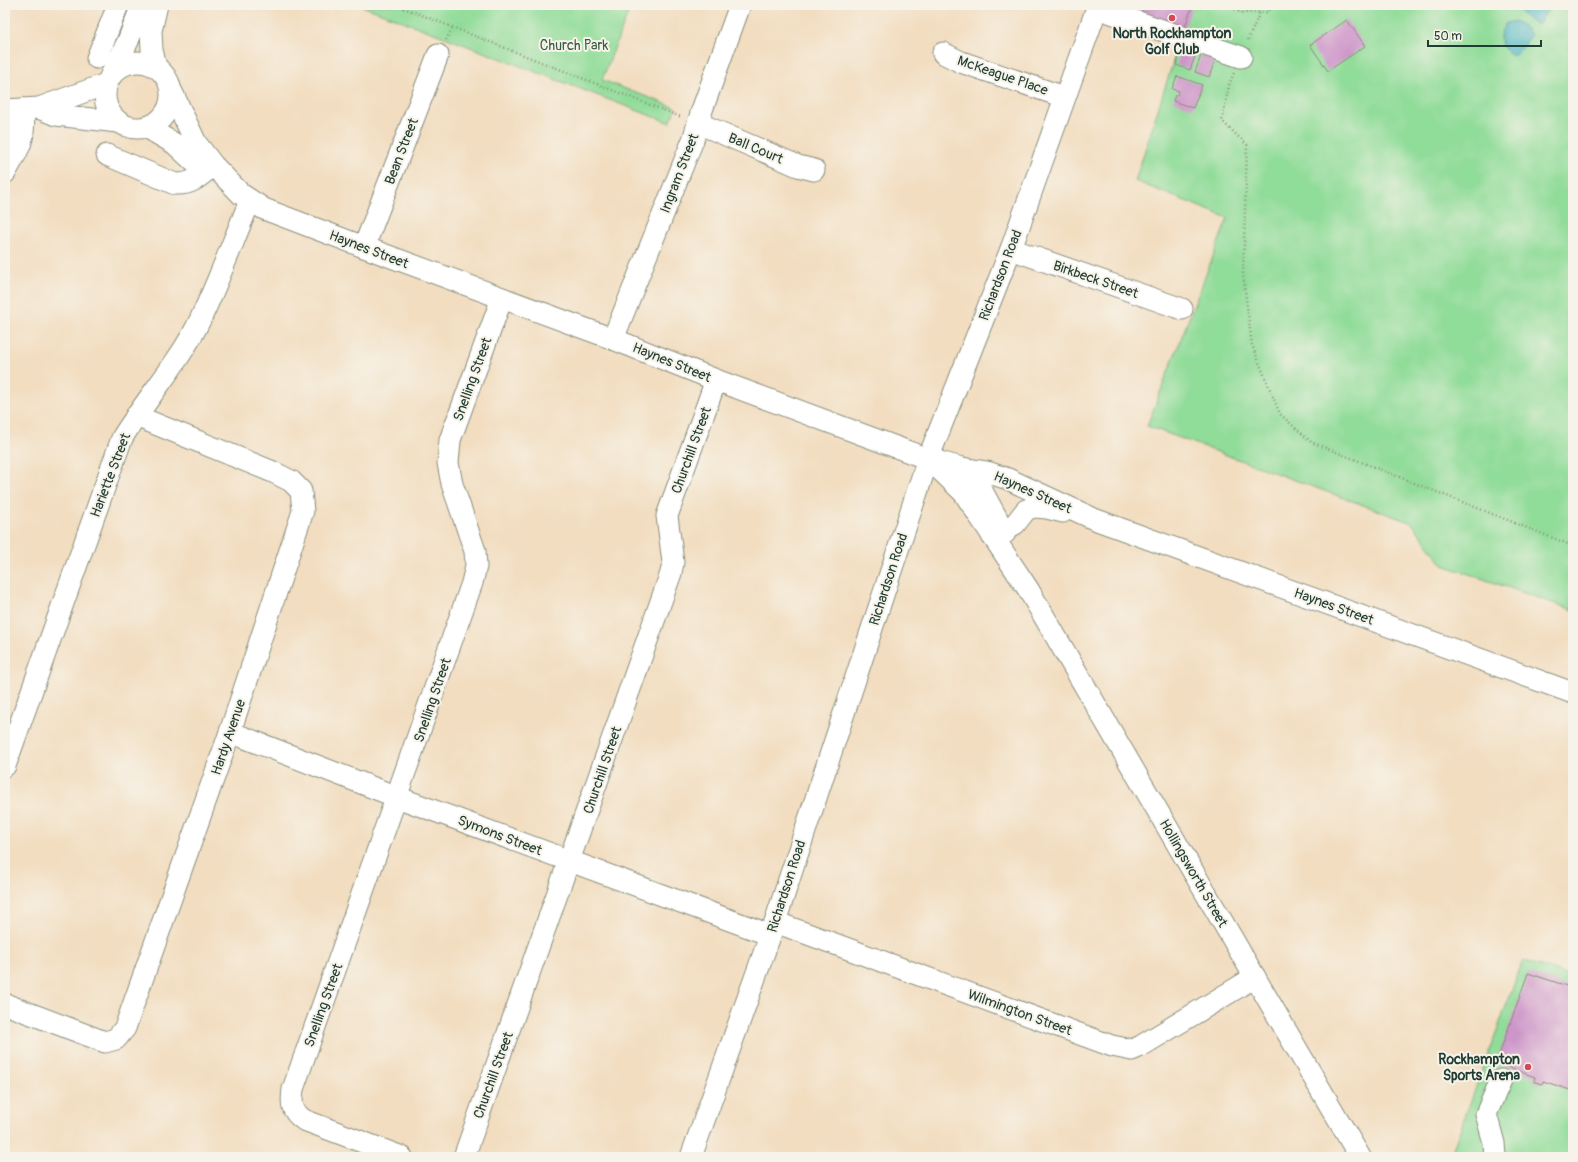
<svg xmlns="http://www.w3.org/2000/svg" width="1578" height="1162" viewBox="0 0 1578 1162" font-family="Pangolin,sans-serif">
	<rect width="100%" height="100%" fill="#f7f3e8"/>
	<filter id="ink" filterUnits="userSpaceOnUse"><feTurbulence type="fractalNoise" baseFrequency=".025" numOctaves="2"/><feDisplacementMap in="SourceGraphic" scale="8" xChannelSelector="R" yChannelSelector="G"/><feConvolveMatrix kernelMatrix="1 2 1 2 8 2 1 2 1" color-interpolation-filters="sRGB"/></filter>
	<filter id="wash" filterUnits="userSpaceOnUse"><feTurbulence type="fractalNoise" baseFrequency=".012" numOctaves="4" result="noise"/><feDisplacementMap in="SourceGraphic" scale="16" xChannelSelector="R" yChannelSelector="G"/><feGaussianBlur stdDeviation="0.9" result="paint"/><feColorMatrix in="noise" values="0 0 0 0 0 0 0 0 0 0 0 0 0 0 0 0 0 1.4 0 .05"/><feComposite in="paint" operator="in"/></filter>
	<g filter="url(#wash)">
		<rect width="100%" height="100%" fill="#f2ddc0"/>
		<g fill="#90dc99" stroke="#588c66">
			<polygon points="360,5 631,5 602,80 676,108 670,123"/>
			<polygon points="1105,5 1573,5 1573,610 1443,565 1412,523 1147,426 1228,218 1135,181 1178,47 1100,18"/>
			<polygon points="1523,960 1573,977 1573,1157 1450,1157"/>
		</g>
		<g fill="#46b4c1" stroke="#32787a">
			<path d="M1519,5h29l1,3 -11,17c-8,-4 -20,-10 -19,-20z"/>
			<path d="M1514,21l8,4 9,9 -6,11 -10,10c-9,-2 -16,-10 -15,-20 0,-3 4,-8 6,-12z"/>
		</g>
		<g id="blocks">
			<g fill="#cd95c9">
				<polygon points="1131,5 1193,5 1184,29 1130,8"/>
				<polygon points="1347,20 1365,46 1328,71 1310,45"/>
				<polygon points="1183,46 1197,51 1190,70 1176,65"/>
				<polygon points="1202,53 1216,58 1209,77 1195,72"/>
				<polygon points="1177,76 1202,85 1193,108 1173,101 1175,95 1177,95 1179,91 1172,89"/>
				<polygon points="1528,973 1573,988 1573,1091 1543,1081 1542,1084 1534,1081 1535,1077 1496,1063"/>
			</g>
		</g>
	</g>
	<g filter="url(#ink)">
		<use href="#blocks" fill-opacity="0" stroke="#888d7a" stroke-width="1"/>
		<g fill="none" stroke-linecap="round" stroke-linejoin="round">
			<defs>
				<g id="minor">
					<polyline points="1097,8 1241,57"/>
					<polyline points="943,53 961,62 1064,97"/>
					<polyline points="97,58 118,5"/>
					<circle cx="138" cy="95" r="33"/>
					<polyline points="156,67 152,50 151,31 157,5"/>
					<polyline points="111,75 128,41 142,5"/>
					<polyline points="172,92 196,143 213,165 241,194 264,209 364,247 613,339 716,380 928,459 962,468 987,472 1008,479 1094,519 1573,693"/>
					<polyline points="39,108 56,115 118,122"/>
					<polyline points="5,110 39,108 106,84"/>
					<polyline points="698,123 798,166 814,170"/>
					<polyline points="146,127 175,144 204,171"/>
					<path d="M107,155l68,29c18,1 25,-8 38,-19"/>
					<polyline points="6,160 9,138 7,110"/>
					<path d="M5,173c15,-25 21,-34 18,-64"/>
					<polyline points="364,247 438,55"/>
					<polyline points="1011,249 1182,309"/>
					<polyline points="613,339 693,140 702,110 740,5"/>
					<polyline points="932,462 964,493 1028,589 1360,1157"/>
					<polyline points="962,468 981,489 1005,533"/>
					<polyline points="992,536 1015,524 1026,510 1034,507 1047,508 1063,512"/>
					<polyline points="230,732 397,797 770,935"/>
					<path d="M5,766l117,-328c24,-39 57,-75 77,-116 19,-39 34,-81 51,-121"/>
					<polyline points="775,922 1112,1046 1132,1050 1141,1046 1255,977"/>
					<polyline points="5,1004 105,1042 116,1039 125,1028 230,732 303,511 301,491 291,481 273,472 136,416"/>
					<path d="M402,1157l-98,-37c-13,-9 -13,-16 -11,-31l179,-506 4,-17 -1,-15 -23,-67 -4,-21 2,-23 52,-142"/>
					<polyline points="464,1157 671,573 673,562 667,516 716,380"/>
					<polyline points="691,1157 775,922 928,459 1011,249 1098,5"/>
					<polyline points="1495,1157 1494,1143 1486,1114 1501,1080"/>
				</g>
			</defs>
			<use href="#minor" stroke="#888d7a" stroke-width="23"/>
			<g stroke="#888d7a" stroke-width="2.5" stroke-dasharray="1 3" stroke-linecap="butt">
				<polyline points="396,5 681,117"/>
				<polyline points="1228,5 1241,13 1268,12 1273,5"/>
				<polyline points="446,40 453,27"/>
				<polyline points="1248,40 1260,12"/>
				<polyline points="1234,73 1229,85 1222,121 1247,145 1243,275 1252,345 1280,414 1311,442 1573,546"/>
			</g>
			<use href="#minor" stroke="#fff" stroke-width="21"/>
		</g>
	</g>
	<g fill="#d1495b" stroke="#f7f3e8" stroke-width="1.5">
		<circle cx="1172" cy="18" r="4"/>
		<circle cx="1528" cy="1067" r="4"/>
	</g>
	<g text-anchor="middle" stroke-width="4" stroke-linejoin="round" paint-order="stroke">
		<g font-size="14" font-weight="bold" fill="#1f3d34" stroke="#f7f3e8">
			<text x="1172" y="38">North Rockhampton<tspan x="1172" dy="16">Golf Club</tspan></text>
			<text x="1520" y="1064" text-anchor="end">Rockhampton<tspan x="1520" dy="16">Sports Arena</tspan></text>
		</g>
		<g font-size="14" fill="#365d48" stroke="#f7f3e8">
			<text x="574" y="50">Church Park</text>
		</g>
		<g font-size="14" fill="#1f3d34" stroke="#f7f3e8">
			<text transform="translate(1003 75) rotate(19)" y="5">McKeague Place</text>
			<text transform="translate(756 148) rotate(23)" y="5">Ball Court</text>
			<text transform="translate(401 151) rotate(-69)" y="5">Bean Street</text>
			<text transform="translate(679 173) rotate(-69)" y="5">Ingram Street</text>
			<text transform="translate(369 249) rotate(21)" y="5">Haynes Street</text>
			<text transform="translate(1000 275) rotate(-69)" y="5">Richardson Road</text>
			<text transform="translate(1096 279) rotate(19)" y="5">Birkbeck Street</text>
			<text transform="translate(672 362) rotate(22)" y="5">Haynes Street</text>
			<text transform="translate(472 379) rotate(-70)" y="5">Snelling Street</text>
			<text transform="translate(691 450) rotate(-70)" y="5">Churchill Street</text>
			<text transform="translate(110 475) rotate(-69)" y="5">Hariette Street</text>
			<text transform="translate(1033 492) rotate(24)" y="5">Haynes Street</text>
			<text transform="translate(888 579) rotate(-72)" y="5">Richardson Road</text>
			<text transform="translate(1334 606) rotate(20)" y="5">Haynes Street</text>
			<text transform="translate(432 700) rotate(-71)" y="5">Snelling Street</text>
			<text transform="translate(228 737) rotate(-71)" y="5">Hardy Avenue</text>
			<text transform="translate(602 770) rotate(-71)" y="5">Churchill Street</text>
			<text transform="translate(500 835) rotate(21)" y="5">Symons Street</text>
			<text transform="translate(1194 873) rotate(60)" y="5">Hollingsworth Street</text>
			<text transform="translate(786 886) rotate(-72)" y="5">Richardson Road</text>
			<text transform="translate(323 1005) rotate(-70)" y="5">Snelling Street</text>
			<text transform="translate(1020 1012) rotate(20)" y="5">Wilmington Street</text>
			<text transform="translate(493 1075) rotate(-70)" y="5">Churchill Street</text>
		</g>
	</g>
	<rect width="1578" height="1162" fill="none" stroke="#f7f3e8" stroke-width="20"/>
	<path d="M1428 40v6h113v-6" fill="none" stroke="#1f3d34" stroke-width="2"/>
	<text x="1434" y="40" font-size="12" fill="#1f3d34" stroke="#f7f3e8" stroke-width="3" paint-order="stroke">50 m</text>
</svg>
